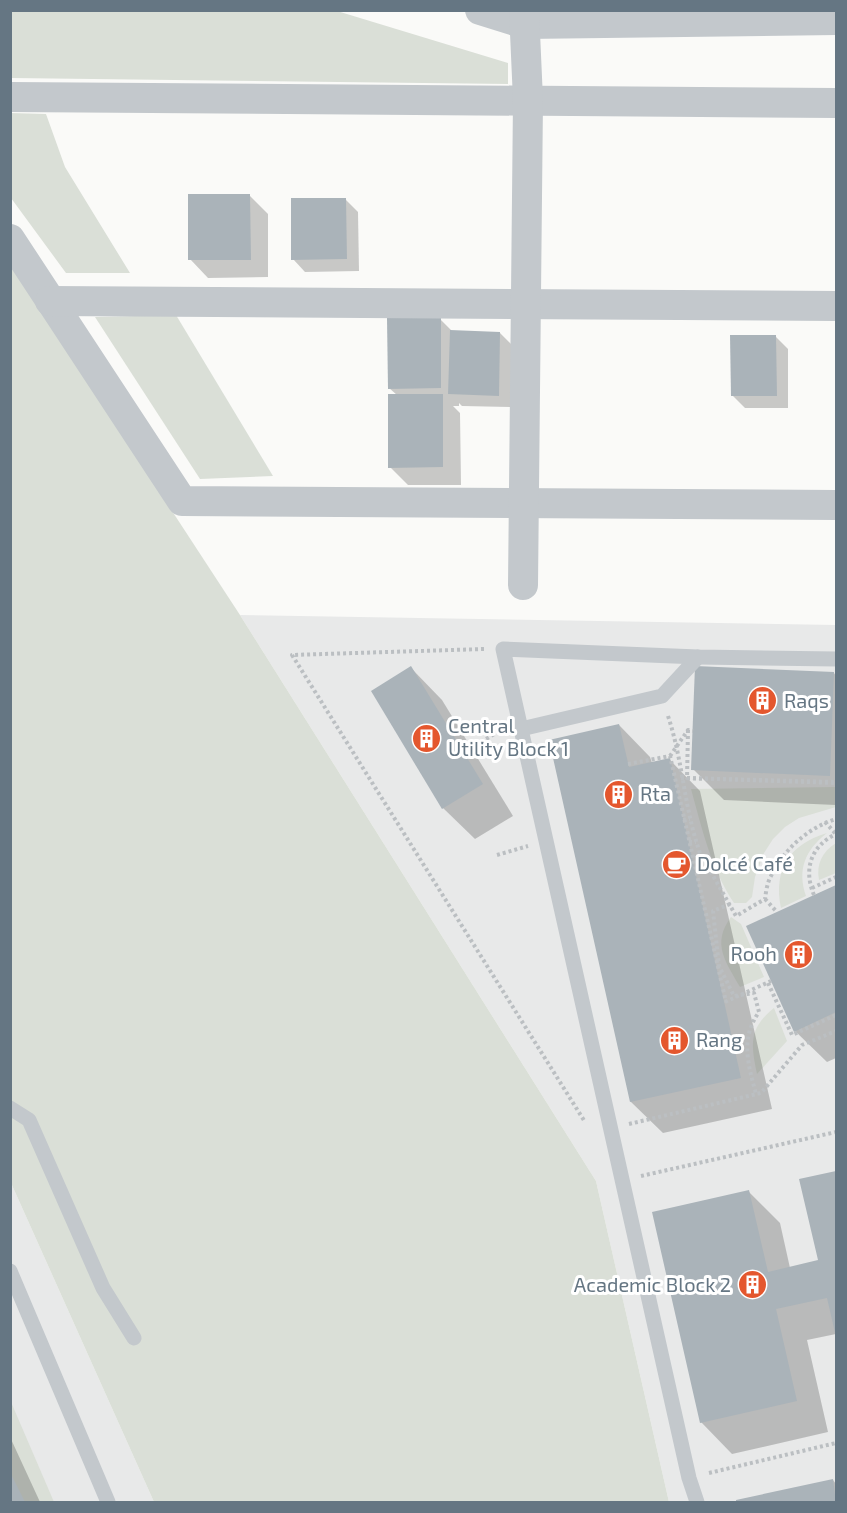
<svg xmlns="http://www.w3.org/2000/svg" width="847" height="1513" viewBox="0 0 847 1513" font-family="'Exo 2',sans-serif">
	<rect width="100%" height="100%" fill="#fafaf8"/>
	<g fill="#e8e9e9">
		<polygon points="240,615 836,625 836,1502 669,1502 596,1181"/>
		<polygon points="11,1183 154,1502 11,1502"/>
	</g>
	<g fill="#dadfd7">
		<polygon points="11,10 337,11 508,63 508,84 11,78"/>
		<polygon points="10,113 46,114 65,167 130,273 66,273 11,198"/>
		<polygon points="10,263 240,615 596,1181 669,1502 154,1502 11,1183"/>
		<polygon points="176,315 273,476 200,479 95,317"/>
		<path d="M836,787v20l-37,11 -14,9 -12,12 -9,14 -9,24 -3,20 -6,6h-12c-23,-35 -32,-74 -43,-114z"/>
		<path d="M827,833c-22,17 -30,37 -21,63l-25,12c-8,-39 9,-64 46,-75z"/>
		<path d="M836,843v30l-17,7c-3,-16 3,-28 17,-37z"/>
		<path d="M731,917l10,7 23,53 -24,10c-14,-25 -29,-43 -9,-70z"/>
		<path d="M774,1008l13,33 -30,33c-6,-29 -9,-45 17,-66z"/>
		<polygon points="11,1402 54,1502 11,1502"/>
	</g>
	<g fill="#0003">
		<polygon points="249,195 268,214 268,277 208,278 190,259"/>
		<polygon points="346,200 358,212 359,271 305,272 293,259"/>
		<polygon points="440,319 453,332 500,333 512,345 511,407 462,406 459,403 459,406 453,406 460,413 461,485 408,485 390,467 397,395 389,388"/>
		<polygon points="775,336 788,349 788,408 745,408 733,396"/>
		<polygon points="411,668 442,700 513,816 475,839 443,808 373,692"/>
		<polygon points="834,673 836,676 836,805 724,800 693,769"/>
		<polygon points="619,725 650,757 652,763 669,759 700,791 772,1109 663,1133 631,1102"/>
		<polygon points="836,887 836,1058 827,1062 795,1031 748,927"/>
		<polygon points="836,1172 836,1334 807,1340 828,1432 732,1454 701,1422 749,1192 780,1223 790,1268 820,1261 801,1180"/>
		<polygon points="10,1437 40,1502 10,1502"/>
		<polygon points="833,1480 836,1484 836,1502 738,1502"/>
	</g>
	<g fill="#aab3b9">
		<polygon points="188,194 250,194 251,260 188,260"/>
		<polygon points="291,198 346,198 347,259 291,260"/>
		<polygon points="441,317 441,388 388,389 387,318"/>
		<polygon points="450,330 500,332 499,396 448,394"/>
		<polygon points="730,335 776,335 777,396 731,396"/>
		<polygon points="388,394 443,394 443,467 388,468"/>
		<polygon points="411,666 483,784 442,809 371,691"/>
		<polygon points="695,666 834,672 830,776 691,770"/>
		<polygon points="619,724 629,767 670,758 741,1078 630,1102 549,740"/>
		<polygon points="836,885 836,1012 794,1032 746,926"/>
		<polygon points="836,1171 836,1337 827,1298 776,1309 797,1401 700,1423 652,1212 749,1190 768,1272 818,1260 799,1179"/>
		<polygon points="10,1472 25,1502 10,1502"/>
		<polygon points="833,1479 836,1502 736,1502 736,1500"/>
	</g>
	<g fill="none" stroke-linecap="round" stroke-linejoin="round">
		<g stroke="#bbbfc2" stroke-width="4" stroke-dasharray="3 3" stroke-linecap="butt">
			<polyline points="484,649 292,655 585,1122"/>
			<path d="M668,716c15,45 16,92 32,137l36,63 29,-17c1,-7 2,-16 6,-23 12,-26 38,-49 65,-57"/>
			<polyline points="481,742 501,730"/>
			<polyline points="681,778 836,782"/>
			<polyline points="683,820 690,819"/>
			<polyline points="825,822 836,834"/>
			<polyline points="689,842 696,842"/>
			<polyline points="497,855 528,846"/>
			<polyline points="812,888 836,877"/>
			<path d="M814,895c-11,-26 -3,-49 22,-61"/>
			<polyline points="765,899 777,912"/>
			<path d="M730,904l-17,7 6,55 15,30 20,-3 5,19c-19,27 -11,52 -3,82"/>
			<polyline points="768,983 792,1035 836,1015"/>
			<polyline points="629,1124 761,1093 802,1045 836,1031"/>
			<polyline points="641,1176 836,1132"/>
			<polyline points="709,1473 836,1443"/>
		</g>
		<g stroke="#c3c8cc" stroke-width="15">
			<polyline points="521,729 662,696 698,657"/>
			<polyline points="10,1108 29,1120 103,1288 134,1338"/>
			<polyline points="10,1271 108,1502"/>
			<polyline points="697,1502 689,1478 503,649 698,657 836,659"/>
		</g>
		<g stroke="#c3c8cc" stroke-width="30">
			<polyline points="480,10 525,24 836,20"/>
			<polyline points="10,97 836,103"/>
			<polyline points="10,239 182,501 836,505"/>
			<polyline points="50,301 836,306"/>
			<polyline points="523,585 528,100 524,10"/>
		</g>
		<g stroke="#bbbfc2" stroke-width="4" stroke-dasharray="3 3" stroke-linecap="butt">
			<polyline points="688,730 687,778 836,783"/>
			<polyline points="670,756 688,730 693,731"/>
			<polyline points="628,764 670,756 726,1002"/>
			<polyline points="725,1002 771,981"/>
		</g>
	</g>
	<defs>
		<symbol id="building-disc" viewBox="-11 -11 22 22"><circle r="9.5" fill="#e4572e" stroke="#fff"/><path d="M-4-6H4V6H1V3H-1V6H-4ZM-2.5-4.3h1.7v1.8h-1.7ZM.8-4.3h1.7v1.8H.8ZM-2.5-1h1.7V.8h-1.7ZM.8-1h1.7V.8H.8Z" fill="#fff"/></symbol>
		<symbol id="cafe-disc" viewBox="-11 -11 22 22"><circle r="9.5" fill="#e4572e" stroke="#fff"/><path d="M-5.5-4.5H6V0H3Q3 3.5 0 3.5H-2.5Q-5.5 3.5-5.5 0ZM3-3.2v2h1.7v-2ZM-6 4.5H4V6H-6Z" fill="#fff"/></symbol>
	</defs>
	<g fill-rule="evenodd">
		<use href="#building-disc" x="746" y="684" width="33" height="33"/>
		<use href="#building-disc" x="410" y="722" width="33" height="33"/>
		<use href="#building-disc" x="602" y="778" width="33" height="33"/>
		<use href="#cafe-disc" x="660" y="848" width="33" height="33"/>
		<use href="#building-disc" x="782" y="938" width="33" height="33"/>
		<use href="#building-disc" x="658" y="1024" width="33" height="33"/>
		<use href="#building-disc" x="736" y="1268" width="33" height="33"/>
	</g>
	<g text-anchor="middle" stroke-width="6" stroke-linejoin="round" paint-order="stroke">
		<g font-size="20" fill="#657683" stroke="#fff" text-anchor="start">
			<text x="784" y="708">Raqs</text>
			<text x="448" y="733">Central<tspan x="448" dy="23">Utility Block 1</tspan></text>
			<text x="640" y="801">Rta</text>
			<text x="697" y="871">Dolcé Café</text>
			<text x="777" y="961" text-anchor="end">Rooh</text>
			<text x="696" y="1047">Rang</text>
			<text x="731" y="1292" text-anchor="end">Academic Block 2</text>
		</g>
	</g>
	<rect width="847" height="1513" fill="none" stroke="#657683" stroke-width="24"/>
</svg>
